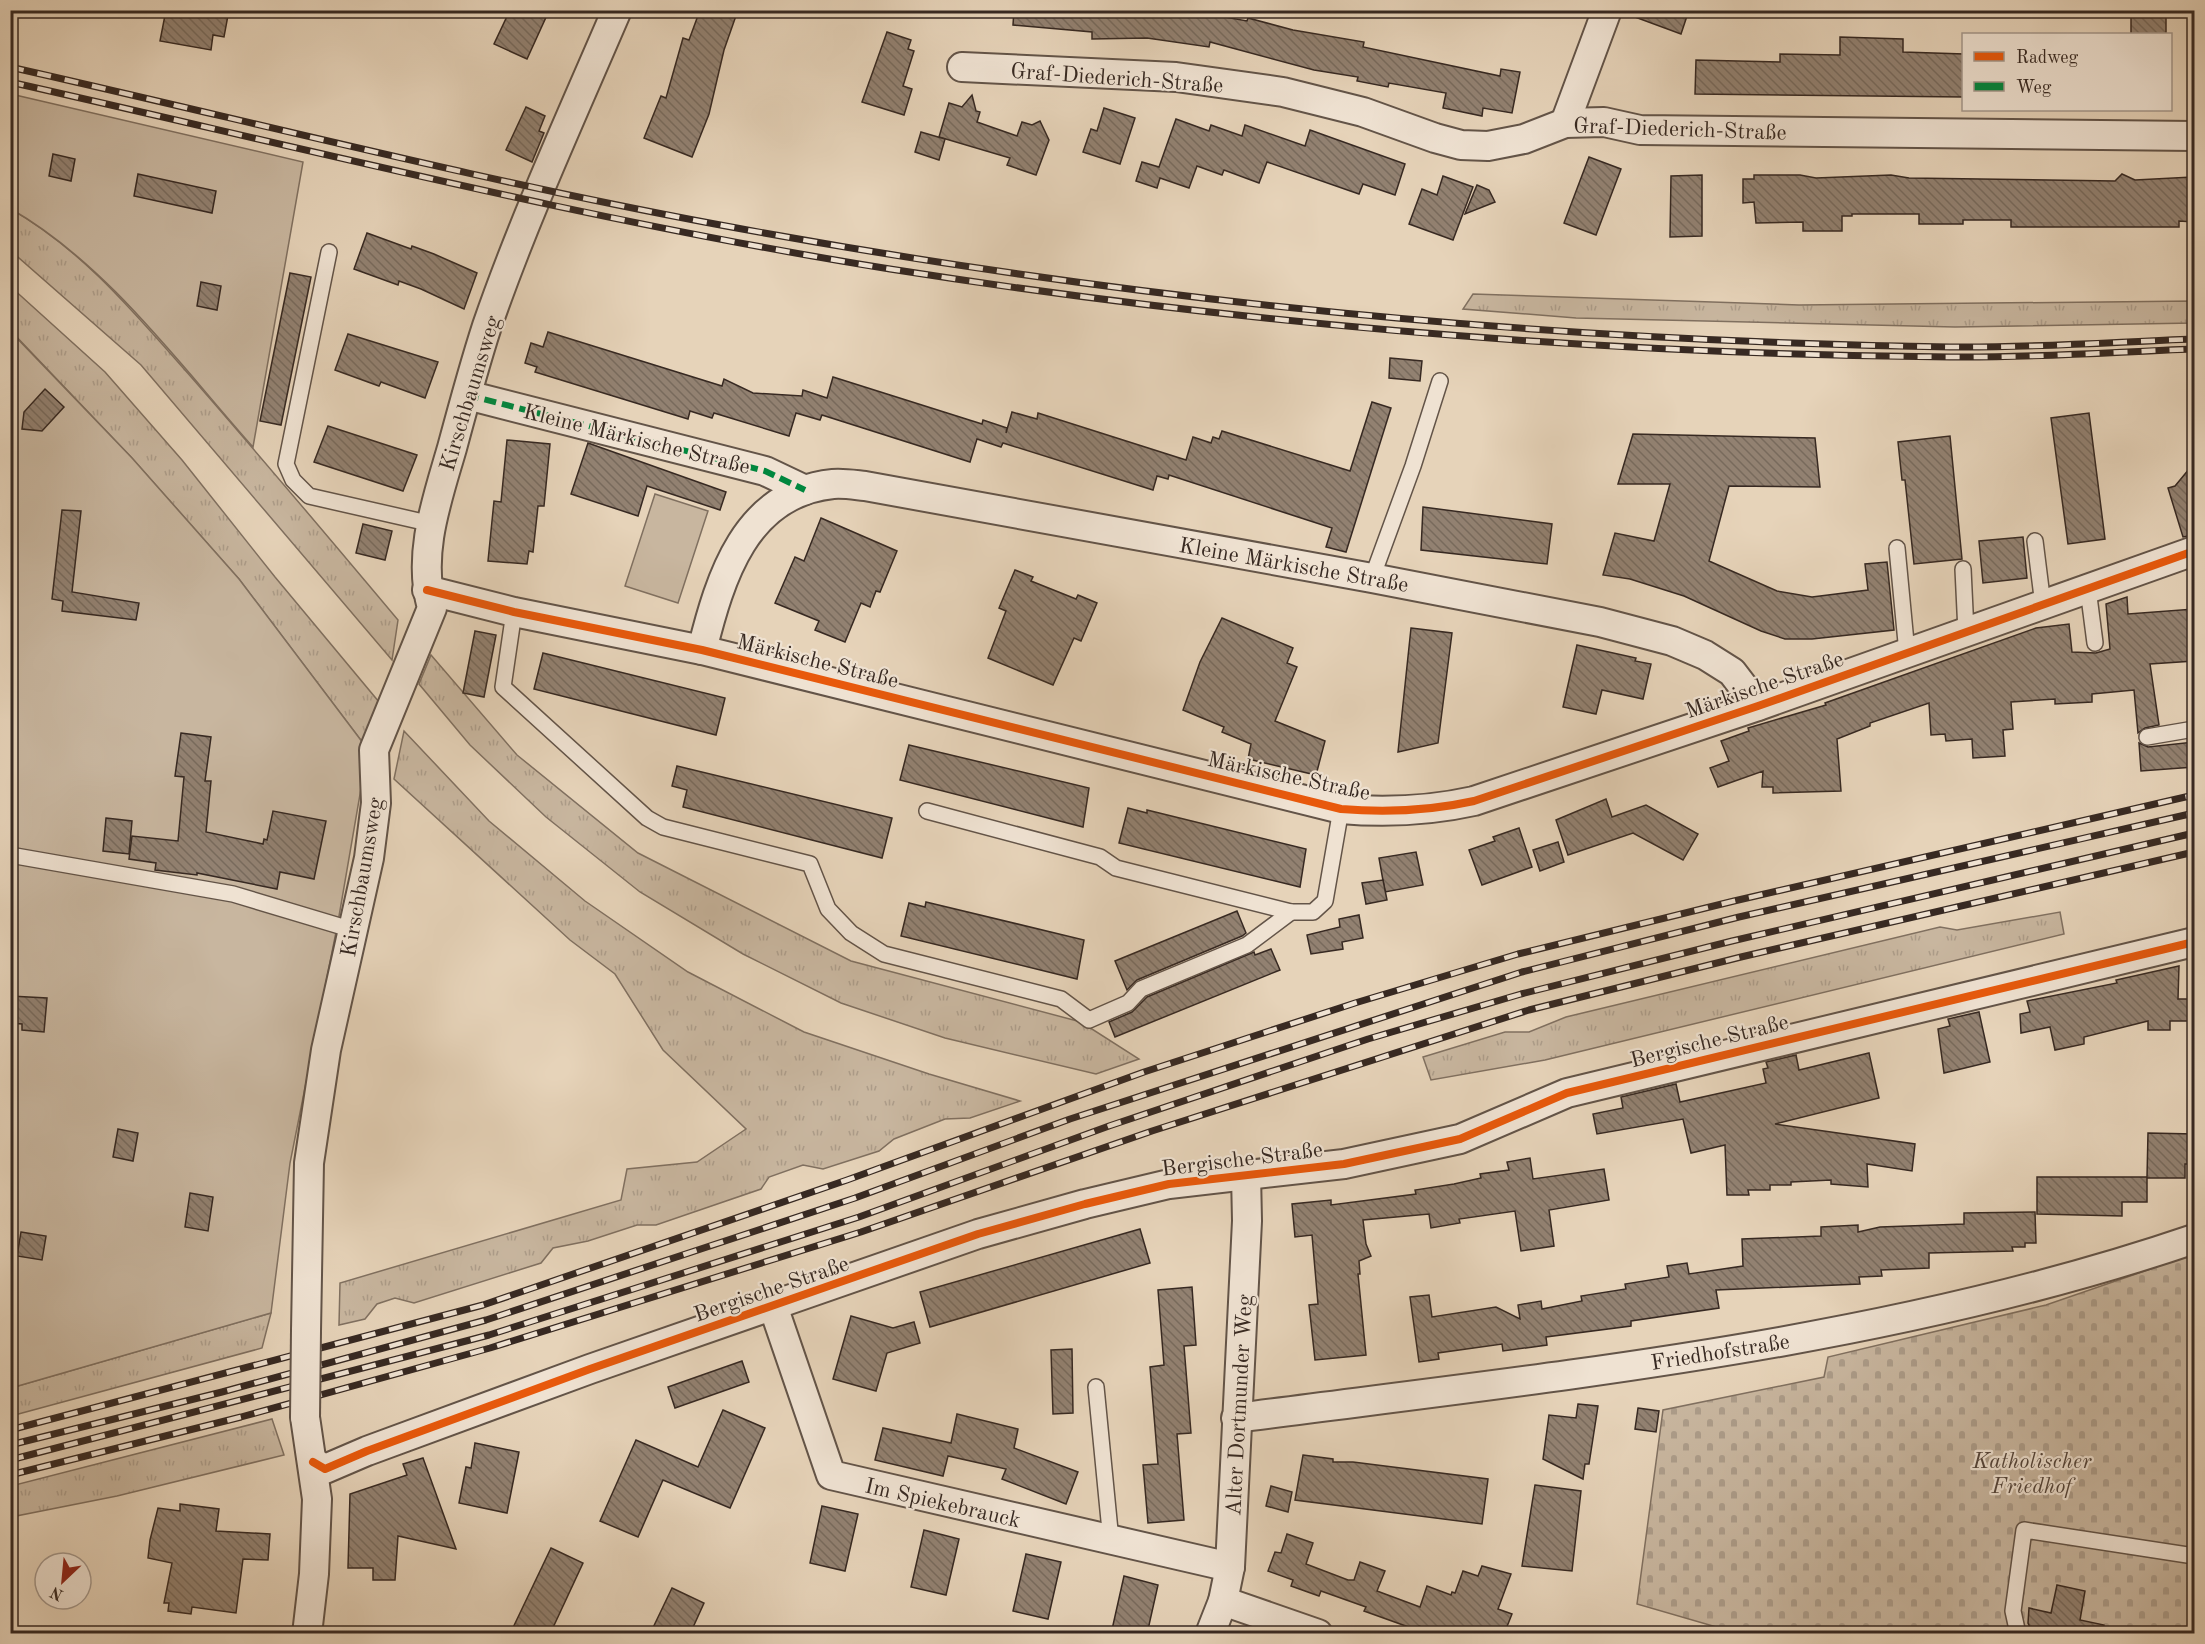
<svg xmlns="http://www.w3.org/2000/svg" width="2205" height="1644" viewBox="0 0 2205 1644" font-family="'Old Standard TT',serif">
	<defs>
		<pattern id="grass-tufts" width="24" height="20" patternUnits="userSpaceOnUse" patternTransform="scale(1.5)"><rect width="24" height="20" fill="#c8b69f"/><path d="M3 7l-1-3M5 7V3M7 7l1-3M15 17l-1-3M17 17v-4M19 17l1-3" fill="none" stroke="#ac9c89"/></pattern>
		<pattern id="cemetery-stones" width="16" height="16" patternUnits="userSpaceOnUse" patternTransform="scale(1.5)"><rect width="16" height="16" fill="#c8b69f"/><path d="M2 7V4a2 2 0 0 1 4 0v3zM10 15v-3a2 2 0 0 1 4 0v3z" fill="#ac9c89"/></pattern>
		<pattern id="building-back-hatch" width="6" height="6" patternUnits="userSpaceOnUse" patternTransform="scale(1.5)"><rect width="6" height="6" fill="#928171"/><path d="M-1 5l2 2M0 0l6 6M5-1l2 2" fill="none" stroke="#786a5c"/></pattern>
	</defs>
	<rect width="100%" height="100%" fill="#e6d3b9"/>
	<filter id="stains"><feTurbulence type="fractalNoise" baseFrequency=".00333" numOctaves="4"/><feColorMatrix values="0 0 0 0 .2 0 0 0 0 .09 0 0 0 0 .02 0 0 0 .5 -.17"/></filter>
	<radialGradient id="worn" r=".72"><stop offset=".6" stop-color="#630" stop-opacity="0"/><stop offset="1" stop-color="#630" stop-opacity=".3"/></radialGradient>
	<g fill="url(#grass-tufts)" stroke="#807060" stroke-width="1.5">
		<path d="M11,209c72,41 126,107 181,169 70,80 138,161 206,242l-6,40 -251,-295 -130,-114z"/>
		<polygon points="11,287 105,372 182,460 275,577 379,702 363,743 239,579 132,458 11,331"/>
		<polygon points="1473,294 1799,305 2194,301 2194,323 1955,327 1576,318 1463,309"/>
		<polygon points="431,655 517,755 638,853 851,961 1081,1022 1139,1059 1096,1074 945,1038 841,1003 743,954 640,892 546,817 470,745 419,684"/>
		<polygon points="404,731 489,821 585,901 688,972 804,1032 929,1074 1020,1101 970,1118 945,1119 894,1139 879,1151 823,1169 803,1165 769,1177 761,1189 656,1225 637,1225 588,1241 553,1248 541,1263 414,1303 395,1298 377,1304 365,1319 339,1325 340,1283 621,1200 627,1169 697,1162 746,1129 663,1050 615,974 570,940 394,779"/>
		<polygon points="2060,912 2064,934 1545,1060 1431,1080 1423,1057 1505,1032 1529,1032 1566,1017 1940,927 1957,930"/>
		<polygon points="271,1313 262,1348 11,1416 11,1388"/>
		<polygon points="272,1419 284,1455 117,1496 11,1517 11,1486"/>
	</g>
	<polygon fill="url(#cemetery-stones)" stroke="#807060" stroke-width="1.5" points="2194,1254 2194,1633 1737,1633 1637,1604 1663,1410 1824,1377 1828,1357 2046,1305"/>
	<g fill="#c8b69f" stroke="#807060" stroke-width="1.5">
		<path d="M11,94l292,68 -50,285c-73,-82 -146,-183 -242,-238z"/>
		<polygon points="10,331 132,458 239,579 363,743 363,777 338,922 290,1163 271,1313 11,1388"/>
		<polygon points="655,494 708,511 678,603 625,586"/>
	</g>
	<g fill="url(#building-back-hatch)" stroke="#372922" stroke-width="1.5">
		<polygon points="166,10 229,10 224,37 213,35 211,50 160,41"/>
		<polygon points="510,10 536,10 547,15 527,59 494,44"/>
		<polygon points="700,10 738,10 724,50 709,114 692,157 644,138 661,96 666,98 683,38 689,40"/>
		<polygon points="1014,10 1185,10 1247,21 1248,18 1293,30 1364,42 1363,47 1500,76 1501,69 1520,72 1512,113 1483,108 1482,116 1443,108 1446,93 1389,83 1388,87 1357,81 1358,77 1314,70 1210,42 1209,47 1147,38 1092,39 1092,32 1013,25"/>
		<polygon points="1624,10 1689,10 1681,34 1624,13"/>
		<rect x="2131" y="10" width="35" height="24"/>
		<polygon points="887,32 911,40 908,49 914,51 903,86 912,89 904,115 862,102"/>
		<polygon points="1840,37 1903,39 1903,52 1964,54 1964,97 1695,94 1696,60 1780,62 1780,54 1840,55"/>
		<polygon points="972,95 976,111 980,112 977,122 1017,136 1022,122 1032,125 1040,121 1049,140 1036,175 1007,165 1010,158 939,137 949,103 962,107"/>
		<polygon points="526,107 545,116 539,131 544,133 532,162 506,150"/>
		<polygon points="1104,108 1135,118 1120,164 1083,152 1091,129 1097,131"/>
		<polygon points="1176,119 1209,131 1211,125 1242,136 1245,125 1305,146 1310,130 1405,164 1395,195 1363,184 1359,194 1267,162 1259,183 1224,170 1222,175 1197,166 1189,188 1160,178 1157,188 1136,181 1142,162 1159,167"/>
		<polygon points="921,132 945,139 939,160 915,152"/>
		<polygon points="53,154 75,159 71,181 49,176"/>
		<polygon points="1589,157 1621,169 1596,235 1564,223"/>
		<polygon points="138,174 216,191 212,213 134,196"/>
		<polygon points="2122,174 2135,180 2192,177 2192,181 2194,181 2194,222 2179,221 2179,227 2011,227 2011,220 1963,220 1963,224 1919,224 1919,214 1852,214 1852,216 1842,216 1842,231 1803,231 1803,222 1756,223 1754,202 1743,203 1743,179 1754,179 1754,175 1800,175 1816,178 1891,175 1909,178 2115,181"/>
		<polygon points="1702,175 1702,236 1670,237 1671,176"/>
		<polygon points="1443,176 1473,187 1453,240 1409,224 1422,189 1437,195"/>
		<polygon points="1477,185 1489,190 1495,202 1465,214"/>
		<polygon points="367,233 411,249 412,246 434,254 477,273 464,309 421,289 399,281 398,285 354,269"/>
		<polygon points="290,273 311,277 281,425 260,421"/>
		<polygon points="201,282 221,286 217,310 197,306"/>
		<polygon points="548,332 722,386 724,379 753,393 802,396 803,390 827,398 833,377 982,424 983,420 1007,428 1006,433 1012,412 1037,419 1038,413 1186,460 1193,437 1211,443 1213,437 1219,439 1222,431 1350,471 1372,402 1391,408 1346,552 1326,547 1332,528 1169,475 1168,479 1157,476 1153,490 1003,443 1001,447 977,439 970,462 822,415 820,420 796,413 789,436 714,413 712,418 690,411 688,419 535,372 537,367 525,363 531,343 543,347"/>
		<polygon points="348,334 438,362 425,398 381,382 379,386 335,370"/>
		<polygon points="1390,358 1422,361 1420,381 1389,378"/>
		<polygon points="45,389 64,407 42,431 22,429 24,412"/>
		<polygon points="2089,413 2105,539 2068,544 2051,418"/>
		<polygon points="328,426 417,455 403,491 314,462"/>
		<polygon points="1633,434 1815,438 1820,487 1729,486 1709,561 1777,591 1812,597 1868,590 1865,564 1887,562 1894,630 1812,639 1785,639 1761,631 1684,596 1630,579 1603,575 1615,533 1654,541 1670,484 1618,484"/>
		<polygon points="1950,436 1962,559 1914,564 1905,480 1902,480 1898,442"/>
		<polygon points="507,440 550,444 544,506 538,506 533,552 529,551 527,564 488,561 494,501 501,502"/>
		<polygon points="588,443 726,492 720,510 647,486 638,516 571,494"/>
		<polygon points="2194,463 2194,535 2183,537 2168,488 2175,486"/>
		<polygon points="1423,507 1552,524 1547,564 1421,550"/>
		<polygon points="62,510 81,511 72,592 139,603 136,620 62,611 63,601 52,599"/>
		<polygon points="821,518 897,551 880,592 876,591 870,607 861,603 845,642 815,630 819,621 775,603 795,557 804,561"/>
		<polygon points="363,524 392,531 385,560 356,553"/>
		<polygon points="2023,537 2027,578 1983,583 1979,541"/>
		<polygon points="1015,570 1033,577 1031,581 1076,599 1078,595 1097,603 1081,641 1074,638 1053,685 988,658 1006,611 999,608"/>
		<polygon points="2127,597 2128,614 2194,609 2194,661 2150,664 2159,725 2145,728 2138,733 2134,690 2092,694 2092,702 2055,704 2055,699 2011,702 2013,729 2003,730 2005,756 1973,758 1972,739 1946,741 1945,734 1931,735 1929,703 1870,723 1870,726 1837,739 1841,791 1773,793 1773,787 1762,787 1763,771 1718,787 1710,768 1729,761 1721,741 1749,731 1748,728 1826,705 1825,703 2036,628 2069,624 2072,652 2096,653 2110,649 2106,604"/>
		<polygon points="1222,618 1293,648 1287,663 1297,667 1275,721 1325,741 1316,775 1248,759 1251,744 1222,732 1224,727 1183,710 1200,662"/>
		<polygon points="1411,628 1452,633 1438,743 1398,752"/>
		<polygon points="475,631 496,635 484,697 463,693"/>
		<polygon points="1577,645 1636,658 1635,661 1651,664 1643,699 1602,690 1596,714 1563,707"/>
		<polygon points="543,653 725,698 716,735 534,689"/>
		<polygon points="181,733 211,737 205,781 211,781 206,832 263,844 264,839 267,840 273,811 326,821 314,879 280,872 277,889 197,873 197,875 155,870 156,863 129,859 132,836 178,841 184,777 175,776"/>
		<polygon points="2194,742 2194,767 2141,771 2139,743 2148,747"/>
		<polygon points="909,745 1089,788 1083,827 900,780"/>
		<polygon points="677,766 892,818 882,858 683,807 687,790 672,786"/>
		<polygon points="1606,799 1612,817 1646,805 1698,834 1683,860 1633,833 1568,855 1556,820"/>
		<polygon points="1128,808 1147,813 1147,810 1306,849 1300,887 1119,843"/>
		<polygon points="106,818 132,821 129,854 103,851"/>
		<polygon points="1519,828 1532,867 1482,885 1469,850 1495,841 1493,837"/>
		<polygon points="1558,842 1564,862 1540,871 1533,850"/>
		<polygon points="1416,852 1423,885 1385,892 1379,858"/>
		<polygon points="1383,880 1387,900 1366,904 1362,883"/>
		<polygon points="926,902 1084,940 1077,979 901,936 909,903 925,907"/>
		<polygon points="1237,911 1246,933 1242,936 1137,980 1127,990 1115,961"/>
		<polygon points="1359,915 1363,938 1342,942 1343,949 1311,954 1307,935 1340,927 1339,919"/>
		<polygon points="1271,949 1280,970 1115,1037 1109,1022 1132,1012 1147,997 1254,952 1255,955"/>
		<polygon points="2179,966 2178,999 2194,999 2194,1021 2170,1021 2170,1030 2148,1030 2148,1021 2084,1037 2084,1044 2055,1050 2050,1027 2021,1033 2020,1014 2030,1012 2027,1001 2117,983 2116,980"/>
		<polygon points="10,996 47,998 44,1032 22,1030 22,1024 10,1023"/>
		<polygon points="1979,1012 1990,1062 1944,1073 1938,1029 1950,1026 1948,1019"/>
		<polygon points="1869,1053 1879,1098 1775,1124 1915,1144 1912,1171 1867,1164 1868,1187 1831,1184 1831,1180 1791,1182 1791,1185 1770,1185 1770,1190 1748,1190 1749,1195 1727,1195 1725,1145 1691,1153 1683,1119 1597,1134 1593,1114 1623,1108 1621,1097 1676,1084 1680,1102 1766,1083 1763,1069 1768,1068 1766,1062 1796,1055 1799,1070"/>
		<polygon points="118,1129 138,1133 133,1161 113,1157"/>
		<polygon points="2148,1133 2194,1134 2194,1164 2185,1164 2185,1178 2147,1178 2147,1202 2122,1202 2122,1216 2037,1214 2037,1177 2147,1177"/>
		<polygon points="1530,1158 1533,1179 1604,1169 1609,1200 1549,1210 1554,1246 1521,1251 1515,1211 1459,1219 1460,1223 1431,1228 1429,1214 1363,1220 1366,1244 1371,1256 1359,1261 1360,1274 1358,1274 1366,1355 1315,1360 1309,1305 1318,1304 1312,1235 1295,1237 1292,1204 1331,1200 1331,1205 1416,1194 1415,1190 1454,1184 1481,1178 1480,1174 1509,1170 1507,1162"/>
		<polygon points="190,1193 213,1197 208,1231 185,1227"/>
		<polygon points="2035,1212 2036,1243 2025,1243 2025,1247 2012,1247 2013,1251 1929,1253 1929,1268 1881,1270 1882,1276 1859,1277 1860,1284 1716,1290 1719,1308 1631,1321 1631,1326 1546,1337 1547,1345 1503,1351 1502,1344 1438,1353 1439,1359 1419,1362 1410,1297 1429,1295 1432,1317 1496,1307 1520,1319 1518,1305 1541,1301 1542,1309 1582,1301 1581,1296 1626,1289 1625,1284 1669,1277 1667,1266 1687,1263 1689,1274 1743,1266 1742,1239 1821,1236 1821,1227 1858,1225 1858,1232 1880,1227 1964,1224 1964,1213"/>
		<polygon points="1140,1229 1150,1263 930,1327 920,1292"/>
		<polygon points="21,1232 46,1236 42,1260 17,1256"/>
		<polygon points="1192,1287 1196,1345 1184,1346 1191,1433 1177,1434 1184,1520 1148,1523 1143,1465 1158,1464 1150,1367 1164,1365 1158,1290"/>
		<polygon points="851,1316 893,1328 914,1322 920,1343 887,1353 876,1391 833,1379"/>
		<polygon points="1072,1349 1073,1413 1053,1414 1051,1350"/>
		<polygon points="742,1361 749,1382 675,1408 668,1387"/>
		<polygon points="1578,1404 1598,1406 1589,1464 1585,1464 1583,1479 1543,1459 1549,1415 1576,1418"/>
		<polygon points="1638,1408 1659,1411 1656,1432 1635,1429"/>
		<polygon points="723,1410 765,1428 730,1508 663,1480 638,1537 600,1521 636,1440 698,1467"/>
		<polygon points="957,1414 1018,1429 1014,1448 1078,1472 1066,1504 1002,1479 1006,1469 948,1456 943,1476 875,1460 883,1428 951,1443"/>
		<polygon points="475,1443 519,1452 507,1513 459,1503 466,1467 471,1468"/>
		<polygon points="1303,1455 1333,1459 1333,1462 1353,1462 1488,1479 1482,1524 1295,1500"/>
		<polygon points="423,1458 456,1549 398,1536 395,1580 373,1580 373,1568 348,1568 350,1494 407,1475 403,1464"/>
		<polygon points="1535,1485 1581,1491 1572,1571 1522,1566"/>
		<polygon points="1271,1486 1292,1492 1288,1512 1266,1506"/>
		<polygon points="180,1504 219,1509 216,1531 270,1534 268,1560 243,1559 236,1613 192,1607 191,1614 168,1611 169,1603 164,1603 172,1563 148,1558 150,1540 158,1508 180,1511"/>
		<polygon points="822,1506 858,1514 845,1571 810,1563"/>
		<polygon points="924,1530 959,1539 946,1595 911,1587"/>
		<polygon points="1287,1534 1313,1543 1306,1564 1348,1580 1354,1580 1360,1562 1385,1571 1377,1591 1420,1607 1427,1586 1451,1595 1452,1592 1455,1593 1463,1571 1478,1576 1482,1566 1511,1574 1498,1609 1512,1614 1504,1634 1439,1634 1419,1626 1417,1630 1364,1611 1366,1607 1321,1591 1319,1596 1291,1586 1293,1580 1268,1571 1275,1552 1281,1553"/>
		<polygon points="551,1548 583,1563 550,1634 510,1634"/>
		<polygon points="1026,1554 1061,1562 1048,1619 1013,1611"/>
		<polygon points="1124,1576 1158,1585 1147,1634 1111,1634"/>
		<polygon points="2057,1585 2085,1591 2080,1620 2104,1625 2103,1634 2033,1634 2028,1623 2029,1608 2051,1613"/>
		<polygon points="672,1588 704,1603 690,1634 650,1634"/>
	</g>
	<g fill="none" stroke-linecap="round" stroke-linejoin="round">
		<defs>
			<g id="service">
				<polyline points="329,252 286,464 293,480 309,496 432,524"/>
				<polyline points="2035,541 2043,605"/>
				<polyline points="1897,548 1907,653"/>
				<polyline points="1963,569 1966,632"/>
				<polyline points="1372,578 1413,466 1440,381"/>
				<polyline points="2088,589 2095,643"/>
				<polyline points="514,612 503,687 647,818 663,827 810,864 828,909 851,933 884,954 1061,999 1089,1020 1128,1003 1141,989 1247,945 1291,912"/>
				<polyline points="2147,737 2194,729"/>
				<polyline points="927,811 1100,857 1116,868 1291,912 1313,912 1325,901 1341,809"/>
				<polyline points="10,855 233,894 353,930"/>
				<polyline points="1096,1387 1111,1541"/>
				<polyline points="2018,1634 2013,1611 2024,1530 2194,1556"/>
			</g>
			<g id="minor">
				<polyline points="962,67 1176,77 1283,92 1363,112 1435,138 1461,145 1488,146 1524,139 1565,123 1604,122 1640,130 2194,136"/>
				<polyline points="1565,123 1607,10"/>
				<polyline points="467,395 765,471 805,490"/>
				<path d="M427,590l87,22 188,38 639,159c47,4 88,2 133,-8l284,-95 436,-155"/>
				<path d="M702,650c18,-72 43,-157 131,-166 10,-1 22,1 32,2l507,92 228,44 72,19 33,14 27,17 26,34"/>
				<polyline points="773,1306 831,1475 1230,1567"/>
				<path d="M306,1331l3,-168 17,-113 43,-192 7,-55 -2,-53 58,-142c-15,-54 5,-108 20,-160 11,-41 22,-82 35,-122 37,-107 85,-211 130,-316"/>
				<polyline points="305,1417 317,1499 314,1574 307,1634"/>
				<path d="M1236,1418c321,-42 650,-74 958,-179"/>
				<polyline points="313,1462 325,1469 367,1451 590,1369 978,1234 1085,1204 1169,1184 1344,1164 1460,1139 1567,1093 2194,942"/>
				<polyline points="1223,1601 1318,1634"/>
				<polyline points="1210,1634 1223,1601 1230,1567 1247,1221 1246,1174"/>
			</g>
		</defs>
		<use href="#service" stroke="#635448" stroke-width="18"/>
		<use href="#minor" stroke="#635448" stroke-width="32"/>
		<use href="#service" stroke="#efe2d2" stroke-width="15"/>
		<use href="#minor" stroke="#efe2d2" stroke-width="28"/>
		<defs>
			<g id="rail">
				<path d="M10,67c235,53 468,113 705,157 408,76 821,117 1235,123 82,1 163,-5 244,-8"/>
				<path d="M10,82c293,66 584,140 880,187 351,55 705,85 1060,88 82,1 163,-5 244,-8"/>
				<polyline points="10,1430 483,1305 847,1180 1144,1072 1355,1003 1518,954 1734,901 2194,795"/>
				<polyline points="10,1445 222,1392 486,1320 855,1198 1070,1119 1522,972 1739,917 2194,813"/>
				<polyline points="10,1460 489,1335 859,1217 1109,1126 1368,1039 1521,994 1732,941 2194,833"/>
				<polyline points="10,1475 241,1417 490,1348 861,1232 1152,1131 1529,1010 1741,957 2194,852"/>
			</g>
		</defs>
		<use href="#rail" stroke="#372922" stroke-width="7"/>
		<use href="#rail" stroke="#efe2d2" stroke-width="4.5" stroke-dasharray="14" stroke-linecap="butt"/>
		<defs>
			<polyline id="minor-bridge" points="305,1417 306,1331"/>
		</defs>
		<use href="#minor-bridge" stroke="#635448" stroke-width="32" stroke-linecap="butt"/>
		<use href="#minor-bridge" stroke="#efe2d2" stroke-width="28"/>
		<polyline stroke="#00873e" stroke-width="6" stroke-dasharray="12 6" stroke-linecap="butt" points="467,395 765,471 805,490"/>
		<defs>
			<g id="cycleway">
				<path d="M427,590l87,22 188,38 639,159c47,4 88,2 133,-8l284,-95 436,-155"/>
				<polyline points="313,1462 325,1469 367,1451 590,1369 978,1234 1085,1204 1169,1184 1344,1164 1460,1139 1567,1093 2194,942"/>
			</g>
		</defs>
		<use href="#cycleway" stroke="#efe2d2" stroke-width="11"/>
		<use href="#cycleway" stroke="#e8590c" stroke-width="8"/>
	</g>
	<g text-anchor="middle" stroke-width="4.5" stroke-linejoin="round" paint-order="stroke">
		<g font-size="22" fill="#372922" stroke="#efe2d2">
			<text transform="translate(1117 77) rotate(4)" y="8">Graf-Diederich-Straße</text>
			<text transform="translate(1680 128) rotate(2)" y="8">Graf-Diederich-Straße</text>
			<text transform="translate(469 393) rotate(-73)" y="8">Kirschbaumsweg</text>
			<text transform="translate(637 438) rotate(14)" y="8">Kleine Märkische Straße</text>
			<text transform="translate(1294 564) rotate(10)" y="8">Kleine Märkische Straße</text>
			<text transform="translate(818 660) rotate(14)" y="8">Märkische Straße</text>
			<text transform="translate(1764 684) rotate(-19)" y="8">Märkische Straße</text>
			<text transform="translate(1289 775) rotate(12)" y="8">Märkische Straße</text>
			<text transform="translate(361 877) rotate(-80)" y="8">Kirschbaumsweg</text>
			<text transform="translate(1709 1040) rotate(-14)" y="8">Bergische Straße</text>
			<text transform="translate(1242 1158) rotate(-7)" y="8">Bergische Straße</text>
			<text transform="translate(771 1288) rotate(-19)" y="8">Bergische Straße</text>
			<text transform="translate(1720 1351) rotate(-9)" y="8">Friedhofstraße</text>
			<text transform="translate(1238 1405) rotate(-87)" y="8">Alter Dortmunder Weg</text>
			<text transform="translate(943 1502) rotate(13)" y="8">Im Spiekebrauck</text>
		</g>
		<g font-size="22" font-style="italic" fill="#54453b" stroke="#efe2d2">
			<text x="2032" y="1468">Katholischer<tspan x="2032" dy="25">Friedhof</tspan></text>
		</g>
	</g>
	<rect width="2205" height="1644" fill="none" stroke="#e6d3b9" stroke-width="36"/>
	<rect x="12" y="12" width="2181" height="1620" fill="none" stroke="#372922" stroke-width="3"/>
	<rect x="18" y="18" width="2169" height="1608" fill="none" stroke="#372922" stroke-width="1.5"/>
	<rect x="1962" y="33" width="210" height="78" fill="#efe2d2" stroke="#a5988c" stroke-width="1.5"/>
	<rect x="1974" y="52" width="30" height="9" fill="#e8590c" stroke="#a5988c" stroke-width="1.5"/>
	<text x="2016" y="63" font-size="18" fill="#372922">Radweg</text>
	<rect x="1974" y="82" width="30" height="9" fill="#00873e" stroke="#a5988c" stroke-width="1.5"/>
	<text x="2016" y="93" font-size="18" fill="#372922">Weg</text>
	<g transform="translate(63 1581) rotate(206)"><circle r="28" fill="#efe2d2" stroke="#a5988c" stroke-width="1.5"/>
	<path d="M0-4.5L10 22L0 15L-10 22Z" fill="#8f2418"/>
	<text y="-9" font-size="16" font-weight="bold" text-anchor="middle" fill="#372922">N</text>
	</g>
	<rect width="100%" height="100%" filter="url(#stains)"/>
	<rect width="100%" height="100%" fill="url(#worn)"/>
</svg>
